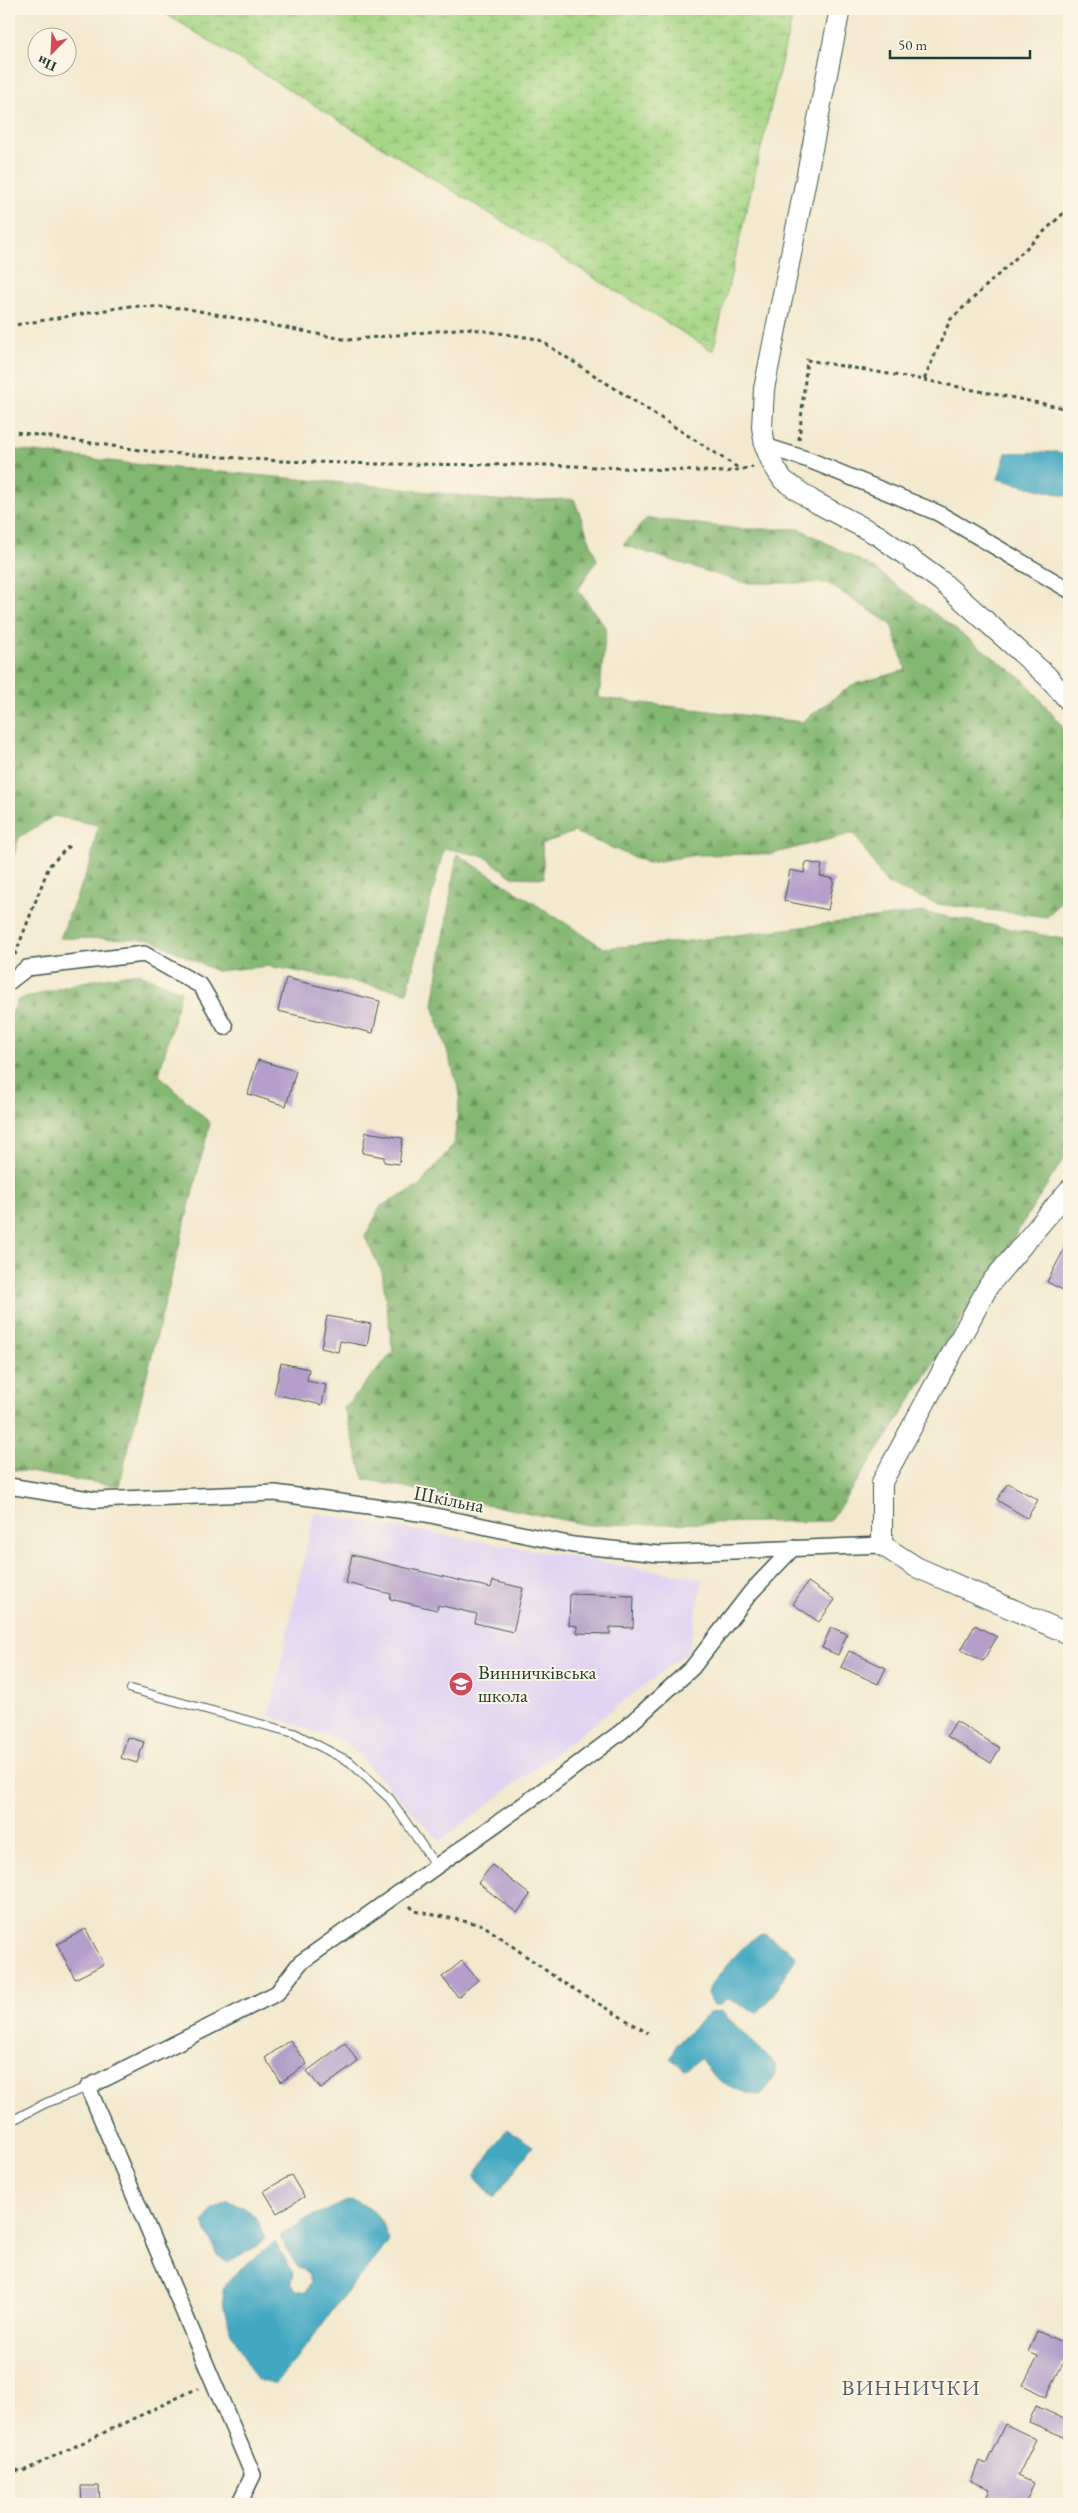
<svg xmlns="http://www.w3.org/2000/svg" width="1078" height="2513" viewBox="0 0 1078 2513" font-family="'EB Garamond',serif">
	<defs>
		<pattern id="forest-firs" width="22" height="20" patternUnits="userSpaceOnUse" patternTransform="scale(1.25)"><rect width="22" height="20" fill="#84b772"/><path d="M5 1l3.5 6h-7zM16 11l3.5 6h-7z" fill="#6b965e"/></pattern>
		<pattern id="wetland-marsh" width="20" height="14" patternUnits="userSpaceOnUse" patternTransform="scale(1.25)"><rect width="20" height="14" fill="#a5d685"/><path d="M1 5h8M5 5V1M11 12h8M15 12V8" fill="none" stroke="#86af6e"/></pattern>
	</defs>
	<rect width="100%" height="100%" fill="#fcf5e5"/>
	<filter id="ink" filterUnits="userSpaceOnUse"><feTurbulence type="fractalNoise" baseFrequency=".02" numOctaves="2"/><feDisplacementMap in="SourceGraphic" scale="10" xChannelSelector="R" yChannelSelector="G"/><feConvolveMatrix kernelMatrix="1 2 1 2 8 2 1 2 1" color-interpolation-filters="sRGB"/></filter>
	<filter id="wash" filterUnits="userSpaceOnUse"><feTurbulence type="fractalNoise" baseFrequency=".0096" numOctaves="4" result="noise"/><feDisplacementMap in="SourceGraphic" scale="20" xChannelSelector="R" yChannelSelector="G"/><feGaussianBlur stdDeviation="1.12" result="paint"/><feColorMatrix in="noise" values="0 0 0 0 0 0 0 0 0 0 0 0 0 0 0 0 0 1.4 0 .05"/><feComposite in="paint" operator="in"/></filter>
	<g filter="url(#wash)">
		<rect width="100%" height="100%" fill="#f3e9cf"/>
		<polygon fill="#e1d4f3" points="314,1513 703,1579 688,1652 440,1841 346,1742 269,1716"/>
		<g fill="url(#forest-firs)" stroke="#527a53">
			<polygon points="9,449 142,465 388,487 504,501 574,499 597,560 578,590 606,628 599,698 802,722 852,685 906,670 891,624 827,583 744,583 623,545 647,518 740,529 800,529 872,567 1025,681 1069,735 1069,892 1047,917 937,904 887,884 854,833 771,854 695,855 648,863 574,832 542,844 544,878 512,877 484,856 444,848 407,992 269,966 216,971 150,939 60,938 90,864 98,825 54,816 19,837 9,873"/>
			<polygon points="457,854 604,948 681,942 923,912 1068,940 1069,1150 889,1434 830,1521 588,1525 364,1479 344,1408 393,1352 382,1272 365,1237 381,1206 418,1187 454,1144 460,1093 433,1005"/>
			<polygon points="138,973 181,991 159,1075 210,1123 119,1486 9,1469 9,1020 18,1000 82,982"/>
		</g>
		<polygon fill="url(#wetland-marsh)" stroke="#628a5c" points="158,9 794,9 713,351"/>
		<g fill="#42a8c2" stroke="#30727b">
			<polygon points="1056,452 1069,454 1069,497 998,479 1006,453"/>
			<path d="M764,1934l30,20 2,4 -28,44 -11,11 -28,-14 -9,6h-7c-6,-8 -6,-12 -2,-20 11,-13 38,-50 53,-51z"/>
			<path d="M721,2011l54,53c2,14 -5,21 -14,31 -18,0 -44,-13 -54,-27 -3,-4 -4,-7 -7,-10l-10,9 -5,2 -15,-11 5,-12 34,-33z"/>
			<polygon points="507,2129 533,2146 494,2198 474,2176"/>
			<path d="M350,2200c25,8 30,15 39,40 -15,24 -36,43 -53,66 -21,27 -38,54 -62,78l-17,-4c-12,-22 -43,-70 -31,-96 4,-9 40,-35 49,-42l18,30 -2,11 5,7 9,2 6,-9 -4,-12 -9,-3 -18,-32 28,-18z"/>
			<path d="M228,2201c20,6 32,16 37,37l-7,8 -31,16 -10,-7 -14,-32 9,-14z"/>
		</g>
		<g id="blocks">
			<g fill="#b49fca">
				<polygon points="806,862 822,865 820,876 834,879 828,910 784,901 790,870 804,873"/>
				<polygon points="286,978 380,1001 373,1033 278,1011"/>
				<polygon points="258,1060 296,1071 286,1106 248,1094"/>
				<polygon points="366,1132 403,1138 399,1164 384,1162 384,1157 362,1153"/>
				<polygon points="1069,1240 1069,1282 1065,1291 1047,1282"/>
				<polygon points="327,1316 371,1324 367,1346 340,1341 338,1352 321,1348"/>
				<polygon points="281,1363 309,1369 307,1381 326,1385 322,1405 274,1394"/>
				<polygon points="1008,1483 1038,1500 1027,1518 997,1500"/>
				<polygon points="352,1555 491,1588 493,1581 523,1588 513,1632 475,1623 477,1614 438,1605 437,1610 390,1599 391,1594 346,1583"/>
				<polygon points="808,1582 835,1600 819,1622 793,1604"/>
				<polygon points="570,1594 634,1596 633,1628 610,1627 610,1634 577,1633 577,1626 569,1625"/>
				<polygon points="975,1625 997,1637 983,1661 961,1650"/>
				<polygon points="831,1627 847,1634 838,1655 822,1648"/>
				<polygon points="849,1651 886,1668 878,1684 841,1667"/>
				<polygon points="956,1721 1000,1748 991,1763 947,1736"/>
				<polygon points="127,1737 144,1742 137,1763 121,1758"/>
				<polygon points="492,1865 530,1895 517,1913 478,1883"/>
				<polygon points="86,1929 104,1964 75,1979 57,1944"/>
				<polygon points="462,1961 478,1980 458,1997 442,1977"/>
				<polygon points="290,2040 307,2064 281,2082 265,2058"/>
				<polygon points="345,2043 358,2062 321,2089 307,2071"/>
				<polygon points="291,2175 304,2197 277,2213 264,2191"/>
				<polygon points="1037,2331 1069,2345 1069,2366 1063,2363 1046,2397 1023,2385 1038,2356 1028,2352"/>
				<polygon points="1036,2406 1069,2421 1069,2439 1029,2422"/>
				<polygon points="1005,2424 1036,2439 1018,2476 1034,2483 1025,2504 984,2504 990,2489 971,2481 979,2461 986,2464"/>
				<polygon points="81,2486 99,2486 100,2504 82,2504"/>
			</g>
		</g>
	</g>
	<g filter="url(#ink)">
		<use href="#blocks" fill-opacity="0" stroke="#3f574b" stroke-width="1"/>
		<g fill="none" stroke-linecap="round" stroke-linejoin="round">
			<defs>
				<g id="lane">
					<polyline points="131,1689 294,1733 350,1762 390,1799 436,1866"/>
					<polyline points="9,2122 46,2103 88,2087"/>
				</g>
				<g id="street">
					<polyline points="765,446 809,460 938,513 1069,590"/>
					<polyline points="9,982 27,968 144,954 201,986 225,1027"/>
					<polyline points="9,1486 95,1500 275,1493 426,1514 573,1545 659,1554 882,1545"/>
					<polyline points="239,2504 253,2475 88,2087 277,1993 300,1963 530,1800 621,1732 692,1668 751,1592 793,1548"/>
				</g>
				<g id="secondary">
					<polyline points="840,9 764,389 762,427 765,446 772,463 783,480 813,501 879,536 941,581 1047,676 1069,701"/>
					<polyline points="1069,1190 989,1285 882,1482 882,1545 916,1567 1069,1634"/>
				</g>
			</defs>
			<use href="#lane" stroke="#3f574b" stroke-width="10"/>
			<use href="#street" stroke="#3f574b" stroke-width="18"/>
			<use href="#secondary" stroke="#3f574b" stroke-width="22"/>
			<g stroke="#3f574b" stroke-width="3" stroke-dasharray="4 4" stroke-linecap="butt">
				<polyline points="9,326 130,306 184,308 348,340 466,328 538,339 740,469"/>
				<polyline points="924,380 1069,409"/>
				<polyline points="9,431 154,452 280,461 378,464 547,465 726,472 753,467"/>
				<polyline points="799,440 807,360 924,380 950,320 1069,208"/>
				<polyline points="15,955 49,866 69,846"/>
				<polyline points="410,1906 415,1911 483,1925 562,1982 648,2033"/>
				<polyline points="9,2466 21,2472 198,2388"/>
			</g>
			<use href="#lane" stroke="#fff" stroke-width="8"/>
			<use href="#street" stroke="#fff" stroke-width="15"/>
			<use href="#secondary" stroke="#fff" stroke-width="20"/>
		</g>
	</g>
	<defs>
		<symbol id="school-disc" viewBox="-11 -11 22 22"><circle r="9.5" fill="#d1495b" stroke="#fcf5e5"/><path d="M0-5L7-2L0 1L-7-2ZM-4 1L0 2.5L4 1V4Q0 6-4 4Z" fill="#fff"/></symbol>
	</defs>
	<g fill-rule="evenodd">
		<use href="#school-disc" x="447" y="1670" width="28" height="28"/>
	</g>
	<g text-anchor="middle" stroke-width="4" stroke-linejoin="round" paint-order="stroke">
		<g font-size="20" fill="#1f3d34" stroke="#fcf5e5">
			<text transform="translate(449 1499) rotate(11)" y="7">Шкільна</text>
		</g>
		<g font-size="20" fill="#1f3d34" stroke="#fcf5e5" text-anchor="start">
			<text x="478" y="1679">Винничківська<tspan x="478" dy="23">школа</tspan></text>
		</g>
		<g font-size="22" letter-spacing="1" fill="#535f68" stroke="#fcf5e5">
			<text x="911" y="2395">ВИННИЧКИ</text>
		</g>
	</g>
	<rect width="1078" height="2513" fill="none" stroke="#fcf5e5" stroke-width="30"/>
	<g transform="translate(52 52) rotate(204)"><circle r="24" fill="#fcf5e5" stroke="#a4ab9e"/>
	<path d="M0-4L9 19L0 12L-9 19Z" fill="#d1495b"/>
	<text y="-8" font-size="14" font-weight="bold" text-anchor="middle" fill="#1f3d34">Пн</text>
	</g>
	<path d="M890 50v8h140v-8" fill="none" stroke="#1f3d34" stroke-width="2.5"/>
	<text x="898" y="50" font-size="15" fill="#1f3d34" stroke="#fcf5e5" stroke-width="4" paint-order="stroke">50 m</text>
</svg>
